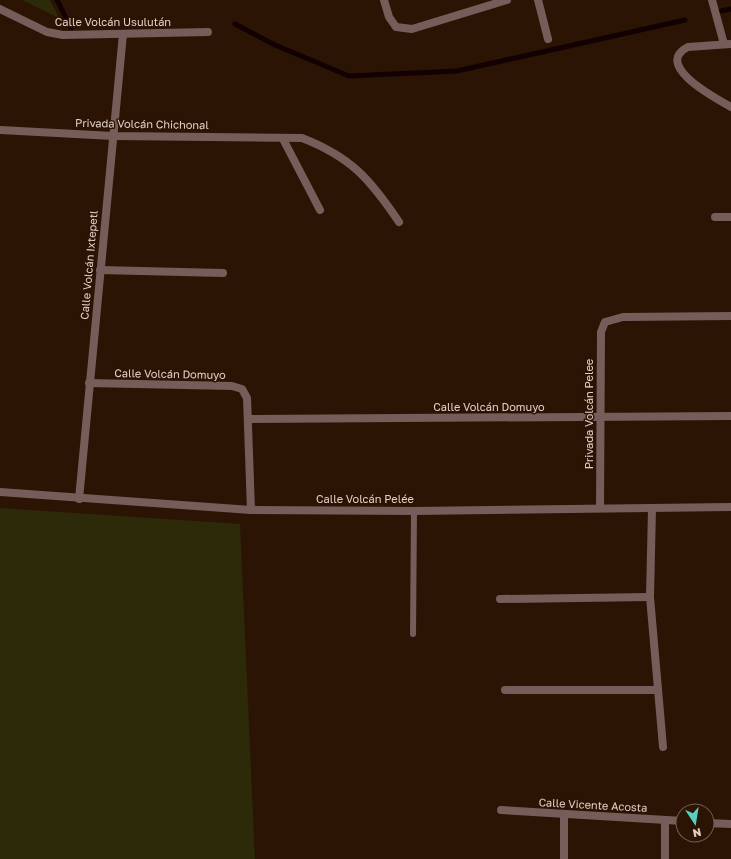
<svg xmlns="http://www.w3.org/2000/svg" width="731" height="859" viewBox="0 0 731 859" font-family="'Golos Text',sans-serif">
	<rect width="100%" height="100%" fill="#2c1405"/>
	<g fill="#2c2a08">
		<polygon points="22,0 50,0 59,18"/>
		<polygon points="0,508 240,524 255,859 0,859"/>
	</g>
	<g fill="none" stroke-linecap="round" stroke-linejoin="round">
		<g stroke="#120003" stroke-width="5">
			<polyline points="57,0 71,28"/>
			<polyline points="721,11 731,9"/>
			<polyline points="235,24 275,45 349,76 457,71 685,20"/>
		</g>
		<polyline stroke="#765d5a" stroke-width="6" points="413,634 414,511"/>
		<g stroke="#765d5a" stroke-width="8">
			<polyline points="384,0 389,17 396,27 412,29 507,0"/>
			<polyline points="538,0 548,39"/>
			<polyline points="712,0 724,44"/>
			<polyline points="0,9 47,32 63,35 208,32"/>
			<path d="M731,44l-43,3c-36,18 29,52 43,60"/>
			<path d="M0,130l113,6 189,2c49,19 68,41 97,84"/>
			<polyline points="283,139 320,210"/>
			<polyline points="715,217 731,217"/>
			<polyline points="100,270 223,273"/>
			<polyline points="89,383 232,386 242,389 247,398 251,510"/>
			<polyline points="248,419 731,416"/>
			<polyline points="79,499 123,34"/>
			<polyline points="600,508 601,332 605,322 623,317 731,316"/>
			<polyline points="652,509 650,597 663,747"/>
			<polyline points="500,599 650,597"/>
			<polyline points="505,690 657,690"/>
			<polyline points="501,810 683,821"/>
			<polyline points="564,814 564,859"/>
			<polyline points="665,820 665,859"/>
			<polyline points="707,823 731,824"/>
		</g>
		<polyline stroke="#765d5a" stroke-width="8" points="0,492 251,510 414,511 731,507"/>
	</g>
	<g text-anchor="middle" stroke-width="3" stroke-linejoin="round" paint-order="stroke">
		<g font-size="11" fill="#e0d0c6" stroke="#2c1405">
			<text x="113" y="26">Calle Volcán Usulután</text>
			<text transform="translate(142 124) rotate(1)" y="4">Privada Volcán Chichonal</text>
			<text transform="translate(89 265) rotate(-85)" y="4">Calle Volcán Ixtepetl</text>
			<text transform="translate(170 374) rotate(1)" y="4">Calle Volcán Domuyo</text>
			<text x="489" y="411">Calle Volcán Domuyo</text>
			<text transform="translate(589 414) rotate(-90)" y="4">Privada Volcán Pelee</text>
			<text x="365" y="503">Calle Volcán Pelée</text>
			<text transform="translate(593 805) rotate(3)" y="4">Calle Vicente Acosta</text>
		</g>
	</g>
	<g transform="translate(695 823) rotate(168)"><circle r="19" fill="#2c1405" stroke="#745f52"/>
	<path d="M0-3L7 15L0 10L-7 15Z" fill="#58cec1"/>
	<text y="-6" font-size="11" font-weight="bold" text-anchor="middle" fill="#e0d0c6">N</text>
	</g>
</svg>
